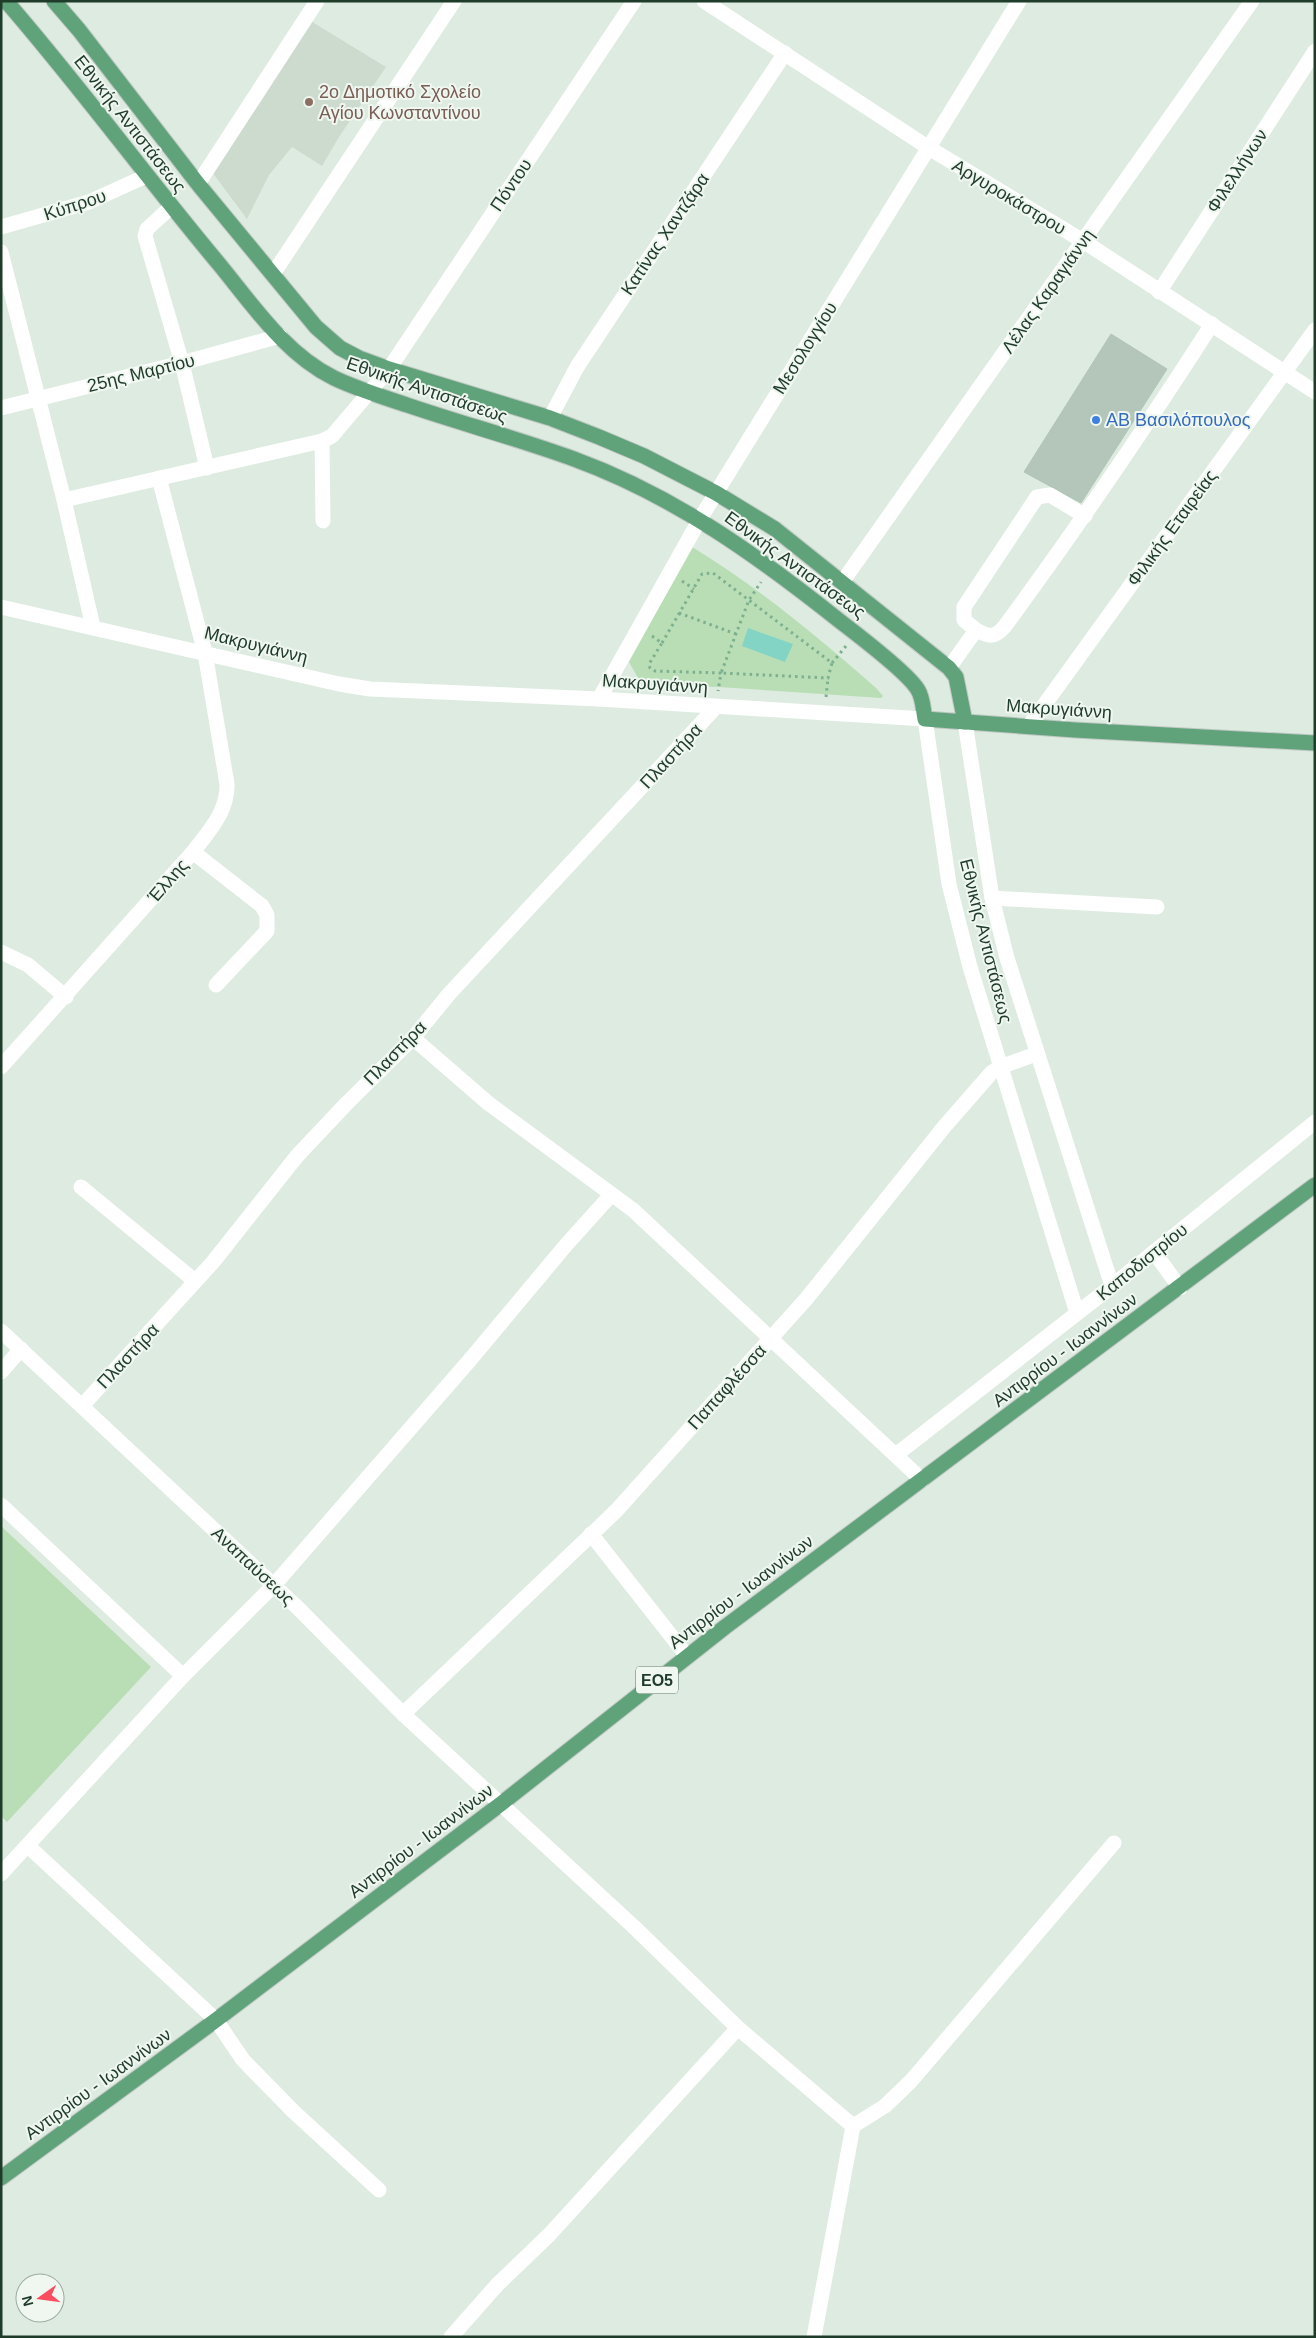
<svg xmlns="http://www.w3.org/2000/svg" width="1316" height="2338" viewBox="0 0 1316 2338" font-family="Helvetica,sans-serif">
	<rect width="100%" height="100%" fill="#deebe1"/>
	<polygon fill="#cddbcf" points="309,20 386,67 339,137 322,166 292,147 269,175 247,219 212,172"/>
	<g fill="#b9deb6">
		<path d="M692,547c66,40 126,90 184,141l7,8 -2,2 -162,-11 -77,-2 -13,-23z"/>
		<polygon points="1,1526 151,1667 7,1822 1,1816"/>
	</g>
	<polygon fill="#83d4c4" points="748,628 793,644 785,662 742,646"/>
	<polygon fill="#b4c6b9" stroke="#b1c5b5" points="1111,334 1167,369 1081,503 1024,472"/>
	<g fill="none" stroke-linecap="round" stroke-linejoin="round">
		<defs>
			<g id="major">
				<path d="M6,1c74,85 140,176 213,263 33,40 66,90 115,114 23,11 49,19 73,27 56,19 112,34 167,54 101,37 184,97 267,163 17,13 68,52 77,68 5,8 5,19 7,29l150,11 240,13"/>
				<polyline points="54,1 79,30 198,184 316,327 340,348 359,358 389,369 550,418 599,437 644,456 716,493 775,529 949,668 956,677 965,722"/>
				<polyline points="1,2178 216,2020 502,1803 725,1627 1315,1185"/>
			</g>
		</defs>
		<use href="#major" stroke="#c0c8c3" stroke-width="17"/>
		<g stroke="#7db08f" stroke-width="3" stroke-dasharray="2.5 4" stroke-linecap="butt">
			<polyline points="682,581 694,589"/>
			<polyline points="679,613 736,634"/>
			<polyline points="652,636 662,643 649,664 650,668 655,671 721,673 718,691"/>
			<polyline points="662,643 702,574 713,573 832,663 828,678 721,673 749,600 761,582"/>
			<polyline points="832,663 846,646"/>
			<polyline points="826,697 828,678"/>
		</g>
		<g stroke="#fff" stroke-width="15">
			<polyline points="704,1 929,148 1083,241 1315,392"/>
			<polyline points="198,184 317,1"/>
			<polyline points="171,207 147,229 145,236 182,363 207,468"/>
			<polyline points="1,227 89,202 146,176"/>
			<polyline points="1,252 64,500 93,627"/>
			<polyline points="273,274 454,1"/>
			<polyline points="1159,292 1315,51"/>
			<polyline points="1,408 182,363 280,336"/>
			<polyline points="550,418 577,367 785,53"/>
			<polyline points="322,441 323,521"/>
			<polyline points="64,500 322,441 332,436 389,369 634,1"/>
			<polyline points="843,581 1252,1"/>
			<polyline points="1,607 339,684 370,689 599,699 925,719 949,884 970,967 1077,1313"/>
			<polyline points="976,630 964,620 964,607 1037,497 1050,495 1085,516"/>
			<path d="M949,668l27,-38c13,7 19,8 29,-4 72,-98 141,-199 207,-302"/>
			<polyline points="599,699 700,519 1019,1"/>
			<polyline points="965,722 992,898 1007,958 1112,1286"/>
			<polyline points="1029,726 1315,330"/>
			<polyline points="193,852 262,906 267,915 267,931 216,985"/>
			<polyline points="992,898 1157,907"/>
			<polyline points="1,952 28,965 66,997"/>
			<polyline points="413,1038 488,1103 633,1210 922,1480"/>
			<path d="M1,1067l192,-215c16,-21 35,-41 34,-68l-22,-131 -46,-175"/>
			<polyline points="81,1187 195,1281"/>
			<polyline points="1154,1252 1180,1288"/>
			<polyline points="1,1331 298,1608 403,1714 634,1927 738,2028 853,2126 814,2337"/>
			<polyline points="1,1372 21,1349"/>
			<polyline points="82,1406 213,1262 297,1156 347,1103 413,1038 449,994 716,707"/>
			<polyline points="897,1454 1112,1286 1315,1122"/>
			<polyline points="1,1505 183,1676"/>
			<polyline points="591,1534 687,1656"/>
			<polyline points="403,1714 616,1511 807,1298 944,1127 992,1072 1000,1067 1036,1054"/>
			<polyline points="28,1846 216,2020 243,2060 294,2112 379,2190"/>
			<polyline points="1,1874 183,1676 274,1585 469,1361 566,1245 611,1195"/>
			<polyline points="853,2126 885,2106 911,2081 1114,1843"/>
			<polyline points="451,2337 497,2285 549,2235 738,2028"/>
		</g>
		<use href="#major" stroke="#60a37b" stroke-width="15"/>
	</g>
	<circle fill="#8d6e63" stroke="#eff7f0" stroke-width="2" cx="309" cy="102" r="5"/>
	<circle fill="#3f7fe0" stroke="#eff7f0" stroke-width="2" cx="1096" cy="420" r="5"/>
	<g text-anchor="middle" stroke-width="4" stroke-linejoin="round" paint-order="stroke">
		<rect fill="#eff7f0" stroke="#5d7365" stroke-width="1" x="636" y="1666.5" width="42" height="27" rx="4"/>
		<g font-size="16" font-weight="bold" fill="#1f3b2a">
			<text x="657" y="1686">ΕΟ5</text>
		</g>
		<g font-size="18" fill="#785e54" stroke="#eff7f0" text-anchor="start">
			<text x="319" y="98">2ο Δημοτικό Σχολείο<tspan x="319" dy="21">Αγίου Κωνσταντίνου</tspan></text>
		</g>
		<g font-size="18" fill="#1f3b2a" stroke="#eff7f0">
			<text transform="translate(130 124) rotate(52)" y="6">Εθνικής Αντιστάσεως</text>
			<text transform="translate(1237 171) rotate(-57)" y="6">Φιλελλήνων</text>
			<text transform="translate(511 185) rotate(-56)" y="6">Πόντου</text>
			<text transform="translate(1009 197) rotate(31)" y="6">Αργυροκάστρου</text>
			<text transform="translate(75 205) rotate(-18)" y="6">Κύπρου</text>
			<text transform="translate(665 234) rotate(-56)" y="6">Κατίνας Χαντζάρα</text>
			<text transform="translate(1048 291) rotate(-55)" y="6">Λέλας Καραγιάννη</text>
			<text transform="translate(805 348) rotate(-58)" y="6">Μεσολογγίου</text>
			<text transform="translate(141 373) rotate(-14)" y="6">25ης Μαρτίου</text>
			<text transform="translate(427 390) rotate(19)" y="6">Εθνικής Αντιστάσεως</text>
			<text transform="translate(1172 528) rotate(-54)" y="6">Φιλικής Εταιρείας</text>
			<text transform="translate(795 565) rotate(36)" y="6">Εθνικής Αντιστάσεως</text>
			<text transform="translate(256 645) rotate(14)" y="6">Μακρυγιάννη</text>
			<text transform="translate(655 684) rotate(4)" y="6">Μακρυγιάννη</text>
			<text transform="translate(1059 709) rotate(4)" y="6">Μακρυγιάννη</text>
			<text transform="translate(671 756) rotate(-47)" y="6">Πλαστήρα</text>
			<text transform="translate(168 881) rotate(-49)" y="6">Έλλης</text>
			<text transform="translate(986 941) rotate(76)" y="6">Εθνικής Αντιστάσεως</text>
			<text transform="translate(395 1053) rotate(-46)" y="6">Πλαστήρα</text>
			<text transform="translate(1142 1262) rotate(-39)" y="6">Καποδιστρίου</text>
			<text transform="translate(1065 1350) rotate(-37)" y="6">Αντιρρίου - Ιωαννίνων</text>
			<text transform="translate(128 1356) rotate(-47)" y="6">Πλαστήρα</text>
			<text transform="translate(727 1387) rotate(-48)" y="6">Παπαφλέσσα</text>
			<text transform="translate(253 1566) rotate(43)" y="6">Αναπαύσεως</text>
			<text transform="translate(741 1592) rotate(-37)" y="6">Αντιρρίου - Ιωαννίνων</text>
			<text transform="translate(421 1841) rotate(-37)" y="6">Αντιρρίου - Ιωαννίνων</text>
			<text transform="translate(98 2084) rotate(-36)" y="6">Αντιρρίου - Ιωαννίνων</text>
		</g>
		<g font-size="18" fill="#366cbe" stroke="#eff7f0" text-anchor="start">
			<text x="1106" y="426">ΑΒ Βασιλόπουλος</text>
		</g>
	</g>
	<rect width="1316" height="2338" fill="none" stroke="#1f3b2a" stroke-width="5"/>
	<g transform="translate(40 2298) rotate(256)"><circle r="24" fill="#eff7f0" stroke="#9caca1"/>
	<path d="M0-4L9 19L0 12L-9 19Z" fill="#f94e5f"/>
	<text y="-8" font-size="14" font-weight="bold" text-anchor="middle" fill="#1f3b2a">N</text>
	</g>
</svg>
